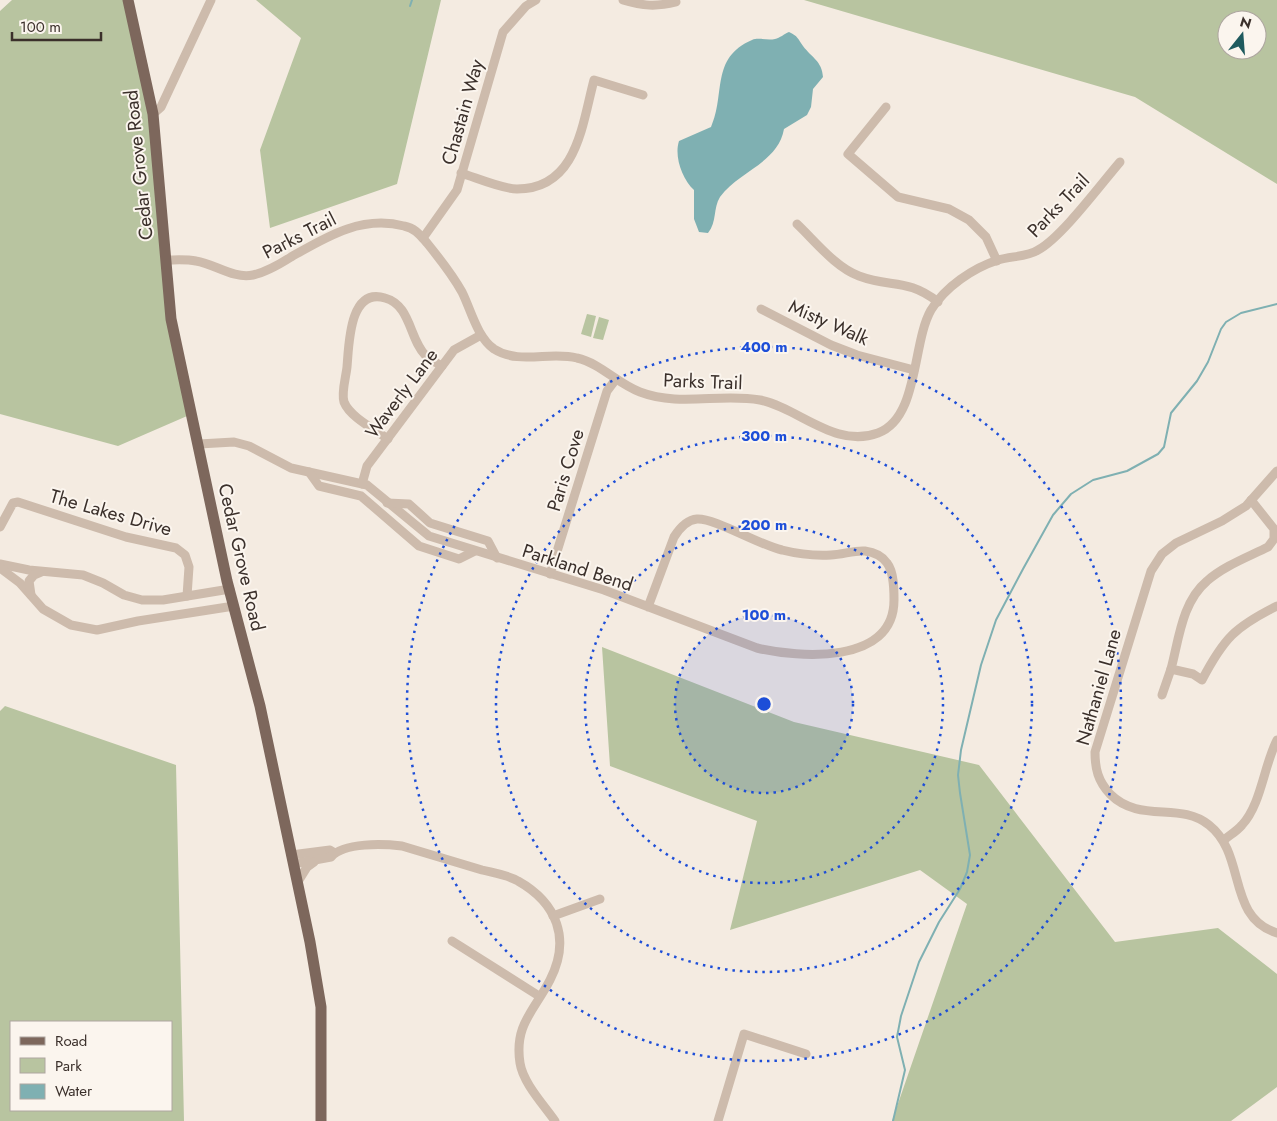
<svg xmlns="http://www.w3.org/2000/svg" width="1277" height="1121" viewBox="0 0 1277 1121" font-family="Jost,sans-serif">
	<rect width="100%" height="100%" fill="#f4ebe1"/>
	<g fill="#b8c4a0" fill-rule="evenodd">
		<polygon points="12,0 130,0 148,67 171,305 194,413 118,446 0,414 0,11"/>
		<polygon points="256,0 441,0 397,184 270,228 260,150 301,38"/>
		<path d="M804,0h473v184l-142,-87zM1227,20h30v30h-30z"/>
		<polygon points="587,314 596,316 591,337 581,334"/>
		<polygon points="599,317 609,320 603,340 593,338"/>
		<polygon points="602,647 794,722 979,765 1115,942 1218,928 1277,974 1277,1087 1231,1121 892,1121 967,904 920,870 730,930 757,821 610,766"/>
		<path d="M5,706l171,59 8,356h-184v-410zM11,1022h160v88h-160z"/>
	</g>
	<path fill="#7fb0b2" d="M789,32c9,4 9,7 14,14 9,12 19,15 20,31l-10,12 -2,18 -4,8 -23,14c-6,34 -45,42 -64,68 -7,11 -3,25 -12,36l-9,-1 -5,-13v-29c-12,-11 -20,-34 -15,-49l32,-14c15,-33 -1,-69 41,-87 7,-3 15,1 23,-1 5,-1 9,-5 14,-7z"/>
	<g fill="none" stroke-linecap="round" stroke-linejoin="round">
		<g stroke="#7fb0b2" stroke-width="2">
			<polyline points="410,6 412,0"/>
			<polyline points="893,1121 905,1070 897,1037 901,1016 919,962 939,922 960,889 967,872 970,855 960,793 958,775 961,750 981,665 996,620 1023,569 1053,515 1071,494 1093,480 1127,471 1158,454 1164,447 1171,413 1197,381 1208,362 1221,329 1226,322 1241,313 1277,304"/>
		</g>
		<g stroke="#cdbbac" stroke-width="9">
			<path d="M623,0c20,6 33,7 53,2"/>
			<polyline points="886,107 848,154 898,197 949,209 969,220 986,237 997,261"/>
			<polyline points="153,114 161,107 211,0"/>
			<path d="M461,173c16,5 41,16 56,16 60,0 65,-64 77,-109l49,15"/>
			<path d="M797,224c18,17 38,43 62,52 32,12 48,2 79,26"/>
			<polyline points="423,238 457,190 503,32 526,6 536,0"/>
			<path d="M166,260c9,0 20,-1 30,1 19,3 37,18 57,14 14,-3 27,-11 38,-18 35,-20 70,-42 113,-31 11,2 16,9 23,17 13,16 25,31 35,49 9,18 15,45 32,57 25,16 56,2 83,9 23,5 41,26 63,34 39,15 80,1 120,8 39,8 75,49 118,33 41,-15 34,-90 53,-123 14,-23 42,-42 67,-50 13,-4 29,-3 40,-10 23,-12 63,-66 82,-88"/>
			<polyline points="761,309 831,345 857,355 914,370"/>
			<path d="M388,439c-14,-10 -38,-22 -44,-37 -3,-9 2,-25 3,-35 2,-22 2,-80 38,-69 26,7 24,41 41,58 4,4 11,7 16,10"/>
			<path d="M199,444l35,-2 15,4 42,22 76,17 62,51 175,54 153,58c42,10 137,17 137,-48 0,-11 0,-28 -7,-37 -5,-7 -14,-11 -22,-12 -11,-1 -23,4 -34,4 -17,1 -33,-1 -49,-5 -23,-5 -67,-32 -85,-31 -11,1 -18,10 -23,18l-26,70"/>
			<path d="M1277,471l-31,35 -24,15 -46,22 -14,11 -11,17 -56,181c0,17 3,29 15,42 30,30 70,7 99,31 38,30 17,92 68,108"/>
			<polyline points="309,472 319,486 361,496 419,546 459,559 475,551"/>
			<polyline points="362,484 367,466 454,350 481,335"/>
			<path d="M1251,500l23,29v10l-6,8c-20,10 -44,19 -61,34 -25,21 -28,58 -36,88l22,5 9,6c22,-42 33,-53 75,-74"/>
			<polyline points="387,503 409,504 430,523 488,541 497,558"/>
			<polyline points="0,527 13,503 18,502 126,537 176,548 185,555 189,567 187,596"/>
			<polyline points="0,564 29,570 83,575 103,583 124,595 142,600 163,600 230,589"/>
			<polyline points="0,568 20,583 43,609 71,625 97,630 138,621 234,606"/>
			<polyline points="550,574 607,391 616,379"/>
			<polyline points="31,595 29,581 34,575 41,572"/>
			<polyline points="1162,695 1171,669"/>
			<path d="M1224,840c6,-5 13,-9 18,-15 19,-20 22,-60 35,-85"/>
			<polyline points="291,855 330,850 335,853"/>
			<path d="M293,864l38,-7c13,-15 53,-13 71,-11 27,8 53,16 80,24 12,3 26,5 36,11 39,22 53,58 32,99 -16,31 -36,45 -30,83 3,20 24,42 35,58"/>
			<polyline points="297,883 307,867 314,862"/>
			<polyline points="553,916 600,899"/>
			<polyline points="452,941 539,996"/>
			<polyline points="718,1121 744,1034 806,1054"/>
		</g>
		<polyline stroke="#7d675c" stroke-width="11" points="128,0 153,114 171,319 227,581 260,706 310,942 321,1007 321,1121"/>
	</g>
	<circle cx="764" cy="704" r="89" fill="#1d4ed8" fill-opacity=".12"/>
	<g fill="none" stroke="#1d4ed8" stroke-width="2.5" stroke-dasharray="2.5 5">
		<circle cx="764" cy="704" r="89"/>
		<circle cx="764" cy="704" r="179"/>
		<circle cx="764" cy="704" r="268"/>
		<circle cx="764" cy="704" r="357"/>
	</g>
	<g text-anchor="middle" stroke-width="4" stroke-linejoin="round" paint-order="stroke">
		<g font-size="19" fill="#3b302b" stroke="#fbf5ee">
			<text transform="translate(462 112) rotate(-74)" y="7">Chastain Way</text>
			<text transform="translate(138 165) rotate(-96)" y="7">Cedar Grove Road</text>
			<text transform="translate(1058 205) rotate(-46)" y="7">Parks Trail</text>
			<text transform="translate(299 235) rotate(-27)" y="7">Parks Trail</text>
			<text transform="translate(829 322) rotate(24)" y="7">Misty Walk</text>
			<text transform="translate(703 381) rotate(2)" y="7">Parks Trail</text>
			<text transform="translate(401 393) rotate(-53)" y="7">Waverly Lane</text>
			<text transform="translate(565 470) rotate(-73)" y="7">Paris Cove</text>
			<text transform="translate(111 512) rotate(16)" y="7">The Lakes Drive</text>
			<text transform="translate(242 557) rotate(77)" y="7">Cedar Grove Road</text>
			<text transform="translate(578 567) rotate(18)" y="7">Parkland Bend</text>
			<text transform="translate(1098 687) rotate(-74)" y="7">Nathaniel Lane</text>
		</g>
	</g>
	<circle cx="764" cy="704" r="8" fill="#1d4ed8" stroke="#fbf5ee" stroke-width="2.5"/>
	<g font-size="15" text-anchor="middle" font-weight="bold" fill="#1d4ed8" stroke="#fbf5ee" stroke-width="4" stroke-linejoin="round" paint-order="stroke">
		<text x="764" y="352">400 m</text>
		<text x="764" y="441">300 m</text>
		<text x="764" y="530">200 m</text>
		<text x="764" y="620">100 m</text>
	</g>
	<rect x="10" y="1021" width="162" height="90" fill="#fbf5ee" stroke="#aea6a0"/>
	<rect x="20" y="1037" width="25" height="8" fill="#7d675c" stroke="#aea6a0"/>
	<text x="55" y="1046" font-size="15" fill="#3b302b">Road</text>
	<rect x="20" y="1058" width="25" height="15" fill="#b8c4a0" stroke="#aea6a0"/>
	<text x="55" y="1071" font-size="15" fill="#3b302b">Park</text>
	<rect x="20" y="1084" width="25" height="15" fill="#7fb0b2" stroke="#aea6a0"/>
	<text x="55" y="1096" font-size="15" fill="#3b302b">Water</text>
	<g transform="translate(1242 35) rotate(17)"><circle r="24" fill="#fbf5ee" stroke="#aea6a0"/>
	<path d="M0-4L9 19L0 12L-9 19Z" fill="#1f5a5e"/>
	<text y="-8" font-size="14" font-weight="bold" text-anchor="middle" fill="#3b302b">N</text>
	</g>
	<path d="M12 32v8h89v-8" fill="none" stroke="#3b302b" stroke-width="2.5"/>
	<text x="20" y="32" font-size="15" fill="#3b302b" stroke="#fbf5ee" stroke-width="4" paint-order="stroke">100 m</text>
</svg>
